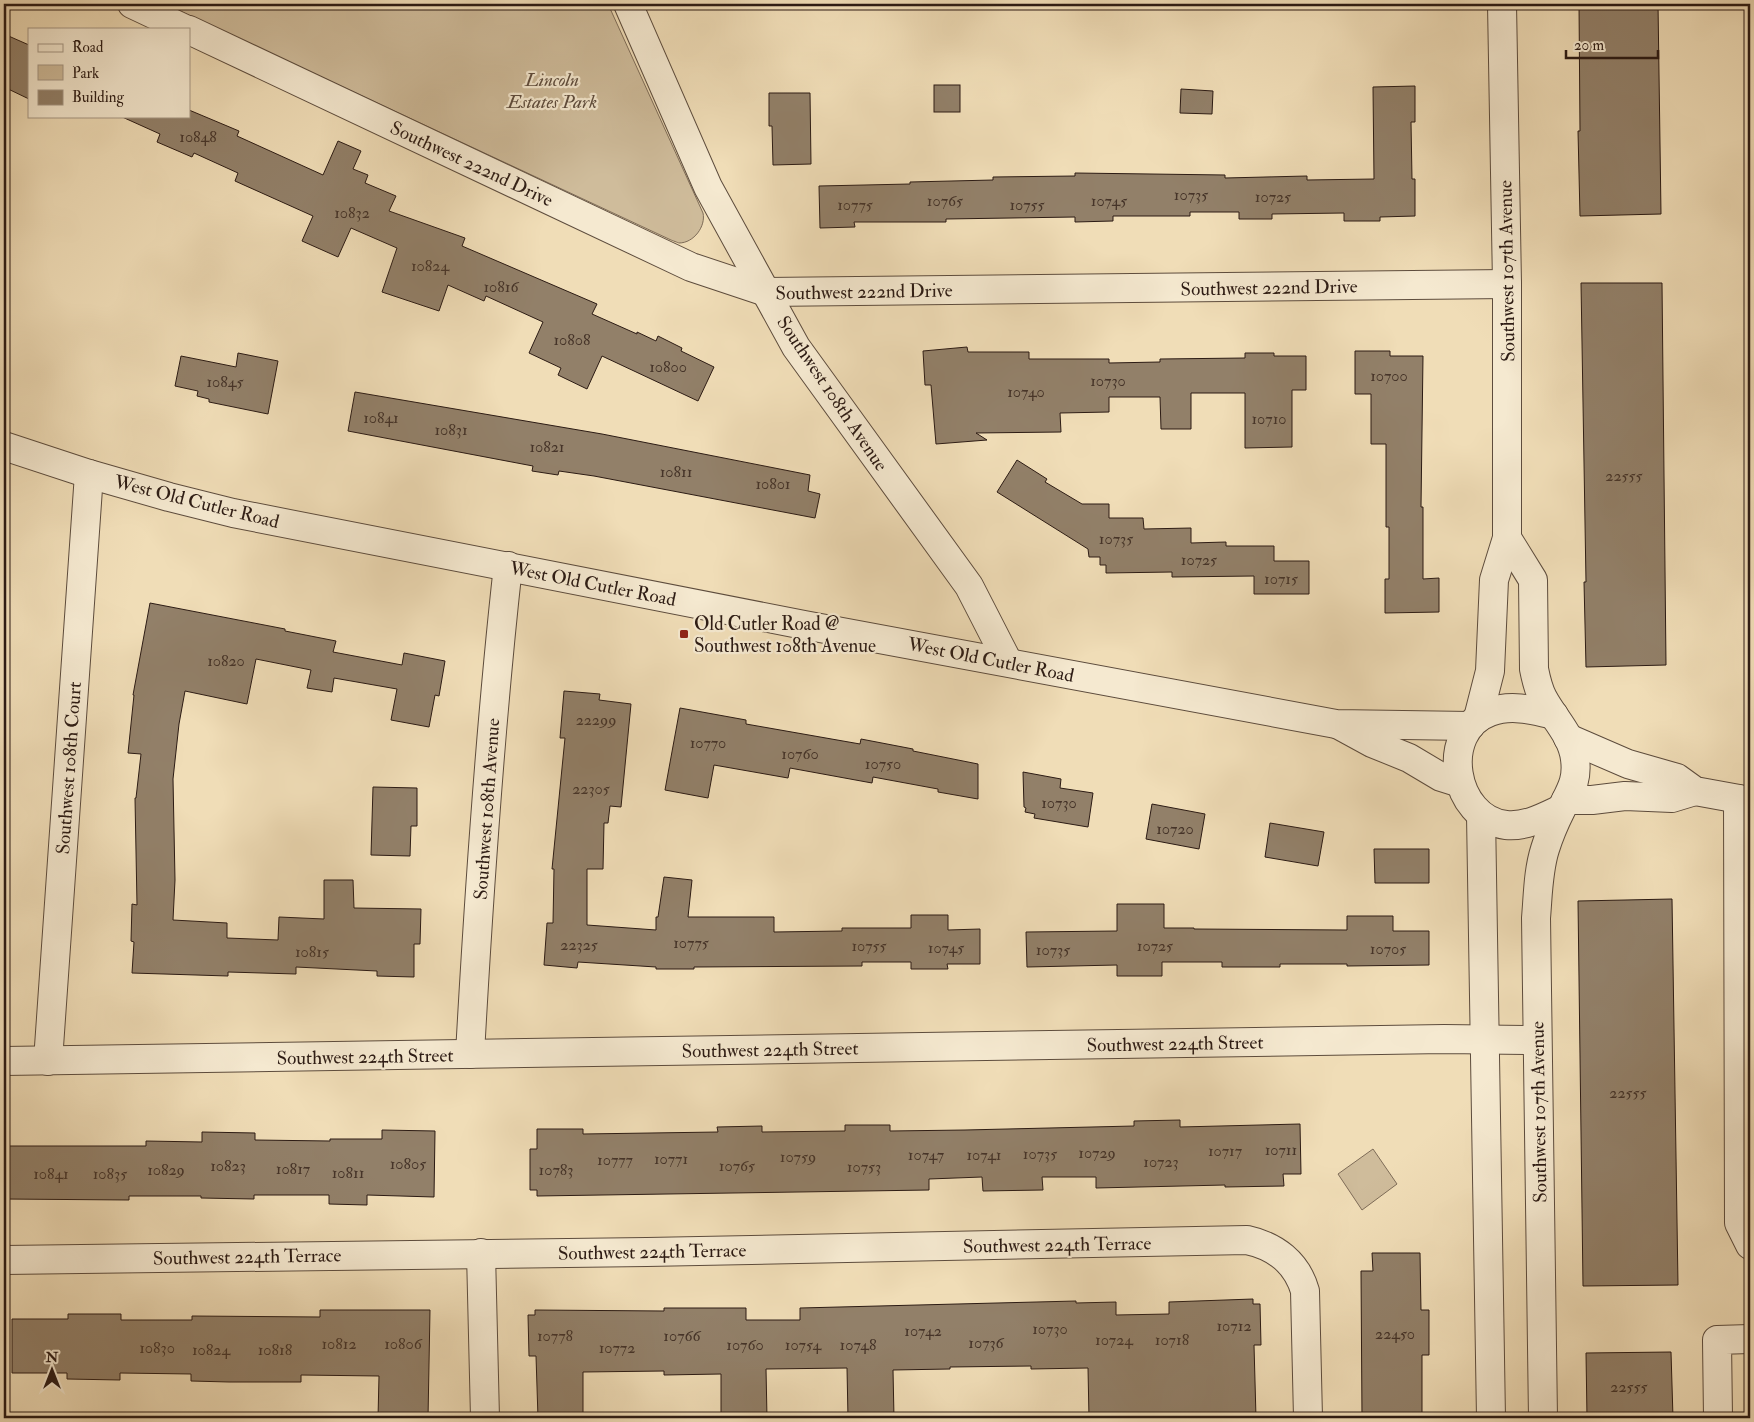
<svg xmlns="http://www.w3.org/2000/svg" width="1754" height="1422" viewBox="0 0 1754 1422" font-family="'IM FELL Double Pica',serif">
	<rect width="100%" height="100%" fill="#f0ddb7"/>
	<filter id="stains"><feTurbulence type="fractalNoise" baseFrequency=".004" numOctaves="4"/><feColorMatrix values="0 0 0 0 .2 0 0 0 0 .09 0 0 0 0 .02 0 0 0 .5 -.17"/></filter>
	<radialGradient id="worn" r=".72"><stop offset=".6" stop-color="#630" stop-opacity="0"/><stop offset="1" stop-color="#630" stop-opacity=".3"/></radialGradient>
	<g fill="#cfbc9b" stroke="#7e6c58">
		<path d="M165,4h443l95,209c3,13 -9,30 -24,30 0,0 -8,-3 -8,-3z"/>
		<polygon points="1373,1149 1397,1184 1362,1210 1338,1174"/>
	</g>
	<g fill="#928069" stroke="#2c1b14">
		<polygon points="1579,4 1658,4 1661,214 1580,216 1578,131 1580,131"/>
		<polygon points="4,34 29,45 29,99 4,87"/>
		<rect x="934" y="85" width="26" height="27"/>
		<polygon points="1415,86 1415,122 1411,122 1412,179 1415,179 1415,216 1380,217 1380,221 1344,221 1344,213 1272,214 1272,219 1239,219 1239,212 1190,212 1190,216 1113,216 1113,221 1075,222 1075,217 946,219 946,222 854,222 855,227 820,228 819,186 910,184 910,182 993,180 993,177 1075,176 1075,173 1225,175 1225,178 1307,176 1307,180 1374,179 1373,87"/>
		<polygon points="1181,89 1213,91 1212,114 1180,113"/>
		<polygon points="769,93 810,93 811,164 773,165 772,126 769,126"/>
		<polygon points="189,110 239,131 237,136 323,175 338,141 361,151 353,169 368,175 365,183 396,196 389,211 465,238 462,246 597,304 592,314 637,334 637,332 656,341 658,336 682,348 681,351 714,367 698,401 602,356 587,389 558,375 561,368 529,353 543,322 486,296 484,301 448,285 439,311 382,292 397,248 351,228 338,257 302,241 313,216 235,181 238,173 194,153 192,157 157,142 160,134 120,116 189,116"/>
		<polygon points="1581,283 1662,283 1666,665 1586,667 1584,582 1586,582"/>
		<polygon points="967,347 968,352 1029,352 1029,359 1109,359 1109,363 1160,362 1160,359 1245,358 1245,353 1274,353 1274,356 1306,356 1306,390 1292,390 1292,447 1245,448 1245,393 1191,393 1191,429 1161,429 1160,397 1109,397 1109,412 1060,413 1061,432 976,433 987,440 936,444 931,385 925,385 923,351"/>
		<polygon points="1355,351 1390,351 1390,356 1423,356 1421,507 1423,507 1423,579 1439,578 1439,612 1385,613 1385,579 1389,579 1389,527 1386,527 1386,444 1371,444 1371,394 1355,394"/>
		<polygon points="238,353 278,361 268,414 209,402 209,399 197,396 198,391 175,386 181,356 236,367"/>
		<polygon points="355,392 602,434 810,475 808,491 820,494 815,518 594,476 559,471 558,475 532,471 533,466 348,431"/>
		<polygon points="1017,460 1047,479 1045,482 1082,504 1109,504 1109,518 1143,518 1144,529 1191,528 1191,543 1226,542 1226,546 1274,546 1274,561 1309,561 1309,594 1254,594 1254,576 1172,577 1172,572 1106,573 1106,565 1100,565 1100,557 1089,557 1088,549 997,492"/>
		<polygon points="150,603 285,629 285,631 336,641 333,652 402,665 404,653 445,661 439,696 435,695 429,727 391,720 397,689 334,678 332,692 307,688 311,670 256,659 247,704 185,691 179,724 173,779 175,880 173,920 227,923 227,938 278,940 279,917 324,919 324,880 353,880 354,908 421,909 420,944 414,944 414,977 377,976 377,971 296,967 296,974 228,972 228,976 132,973 134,942 131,941 132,904 137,905 135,798 136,798 141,754 128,753 134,695 133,695"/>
		<polygon points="564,691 600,694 599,700 631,704 621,807 610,806 608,823 604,823 603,869 587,869 587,925 656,930 656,917 658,917 664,877 692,880 688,917 774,917 774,932 842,931 842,928 911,928 911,915 948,915 948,930 980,929 980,964 947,964 948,969 911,969 911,962 862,962 862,966 694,967 694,969 656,969 656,967 578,962 577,968 544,965 547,923 553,923 554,869 552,869 565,738 560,738"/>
		<polygon points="680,708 746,720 746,724 860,744 861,739 913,749 913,751 978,764 978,799 938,792 938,789 873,777 872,783 790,768 788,778 714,765 708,798 665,790"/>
		<polygon points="1023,772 1061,779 1060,788 1093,793 1088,827 1034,818 1035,814 1025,812 1026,808 1024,807"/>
		<polygon points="373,787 417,788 417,826 411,826 410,856 371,855"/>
		<polygon points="1152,804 1205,814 1199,849 1146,839"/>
		<polygon points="1270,823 1324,832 1318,866 1265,857"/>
		<polygon points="1374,849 1429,849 1429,883 1375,883"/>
		<polygon points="1672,899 1678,1285 1583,1286 1578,901"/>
		<polygon points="1117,904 1164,904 1164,928 1194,928 1194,929 1347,930 1347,916 1393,916 1393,931 1429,931 1429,965 1347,966 1347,964 1280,964 1280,967 1222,967 1222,962 1162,962 1162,976 1117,976 1117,965 1027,967 1026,932 1117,931"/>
		<polygon points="1180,1120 1180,1127 1300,1124 1301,1174 1283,1174 1284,1186 1225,1187 1225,1185 1096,1188 1096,1177 1042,1177 1043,1190 983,1191 982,1177 929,1179 929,1190 537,1196 537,1190 530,1190 530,1149 537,1149 537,1129 583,1129 583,1134 718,1132 717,1127 762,1126 762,1132 845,1131 845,1125 890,1125 890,1131 965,1130 1134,1126 1134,1121"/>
		<polygon points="382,1130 435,1131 434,1197 367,1195 367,1205 329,1204 329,1195 254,1195 254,1199 201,1198 201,1196 129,1196 129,1200 4,1199 4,1146 146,1146 146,1141 202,1142 202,1132 255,1133 255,1140 330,1141 330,1139 382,1139"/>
		<polygon points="1372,1253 1420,1253 1421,1310 1429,1310 1429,1355 1422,1355 1422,1418 1362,1418 1361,1271 1373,1271"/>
		<polygon points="1253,1299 1253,1304 1260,1304 1261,1345 1254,1345 1256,1418 1089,1418 1088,1368 1031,1369 1031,1366 950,1367 950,1369 893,1370 894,1418 848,1418 847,1368 766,1369 767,1418 721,1418 721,1374 664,1375 664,1371 583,1372 583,1418 538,1418 536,1356 529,1356 528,1315 535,1315 535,1310 664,1311 664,1308 746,1308 746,1320 800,1320 800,1308 1076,1301 1076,1303 1116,1302 1116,1315 1169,1314 1169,1302"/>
		<polygon points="320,1310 430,1310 428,1418 378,1418 379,1376 301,1375 301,1382 229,1382 191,1381 191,1374 120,1373 120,1380 67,1379 67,1373 12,1373 12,1319 68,1319 68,1314 121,1314 121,1320 192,1320 192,1316 320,1317"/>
		<polygon points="1671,1352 1673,1418 1587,1418 1586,1353"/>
	</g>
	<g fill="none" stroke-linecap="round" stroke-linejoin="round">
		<defs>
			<g id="minor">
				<polyline points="132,4 185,29"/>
				<polyline points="628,4 708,187 796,347 969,586 1008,662"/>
				<polyline points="189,30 691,267 766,292 1507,284"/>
				<polyline points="4,446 89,474 169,497 233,513 804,625 1336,724 1470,726"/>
				<path d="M1507,538l26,42 1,89c2,10 4,20 9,29 11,21 29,37 32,61 3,22 -5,32 -14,51 -6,12 -12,26 -16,39 -7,22 -7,46 -9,69l7,500"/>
				<path d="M1554,715c-21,-5 -43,-11 -64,-3 -52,19 -37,107 16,113 20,2 38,-8 55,-16"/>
				<polyline points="1478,718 1490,671 1494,580 1507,538 1507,284 1502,4"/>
				<polyline points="1339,725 1372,743 1409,758 1441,777 1460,783"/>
				<polyline points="1568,738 1628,764 1677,778 1695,791 1750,801"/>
				<polyline points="1738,799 1739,1223 1750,1245"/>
				<polyline points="1566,800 1592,800 1625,796 1672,798 1695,791"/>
				<polyline points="1481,815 1491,1418"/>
				<path d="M470,1054c9,-163 20,-326 38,-488"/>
				<polyline points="4,1061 1444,1039 1537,1040"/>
				<polyline points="48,1061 89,474"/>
				<polyline points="481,1253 485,1418"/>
				<path d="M4,1260l643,-8 600,-12c28,6 50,23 58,51l3,127"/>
				<polyline points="1718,1418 1717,1340 1750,1339"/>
			</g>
		</defs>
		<use href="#minor" stroke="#5d4c3d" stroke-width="30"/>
		<use href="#minor" stroke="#f5e9d0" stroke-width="28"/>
	</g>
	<rect fill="#8f2418" stroke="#f5e9d0" stroke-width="2" x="679" y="629" width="10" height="10" rx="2.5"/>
	<g text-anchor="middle" stroke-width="4.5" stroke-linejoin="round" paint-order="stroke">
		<g font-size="16" fill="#463429">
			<text x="198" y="142">10848</text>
			<text x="1191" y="200">10735</text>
			<text x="1273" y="202">10725</text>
			<text x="945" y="206">10765</text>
			<text x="1109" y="206">10745</text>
			<text x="855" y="210">10775</text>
			<text x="1027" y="210">10755</text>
			<text x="352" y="218">10832</text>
			<text x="430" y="271">10824</text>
			<text x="501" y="292">10816</text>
			<text x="572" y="345">10808</text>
			<text x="668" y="372">10800</text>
			<text x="1389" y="381">10700</text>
			<text x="1108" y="386">10730</text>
			<text x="225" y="387">10845</text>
			<text x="1026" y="397">10740</text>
			<text x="381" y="423">10841</text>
			<text x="1269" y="424">10710</text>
			<text x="451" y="435">10831</text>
			<text x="547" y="452">10821</text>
			<text x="676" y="477">10811</text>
			<text x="1624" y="481">22555</text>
			<text x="773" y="489">10801</text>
			<text x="1116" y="544">10735</text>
			<text x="1199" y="565">10725</text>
			<text x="1281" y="584">10715</text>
			<text x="226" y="666">10820</text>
			<text x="596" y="725">22299</text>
			<text x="708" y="748">10770</text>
			<text x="800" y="759">10760</text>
			<text x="883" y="769">10750</text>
			<text x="591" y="794">22305</text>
			<text x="1059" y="808">10730</text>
			<text x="1175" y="834">10720</text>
			<text x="691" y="948">10775</text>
			<text x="579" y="950">22325</text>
			<text x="869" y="951">10755</text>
			<text x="1155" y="951">10725</text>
			<text x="946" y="953">10745</text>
			<text x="1388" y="954">10705</text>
			<text x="1053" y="955">10735</text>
			<text x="312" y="957">10815</text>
			<text x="1628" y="1098">22555</text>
			<text x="1281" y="1155">10711</text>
			<text x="1225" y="1156">10717</text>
			<text x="1097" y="1158">10729</text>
			<text x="1040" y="1159">10735</text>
			<text x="926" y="1160">10747</text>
			<text x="984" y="1160">10741</text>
			<text x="798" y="1162">10759</text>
			<text x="671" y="1164">10771</text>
			<text x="615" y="1165">10777</text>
			<text x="1161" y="1167">10723</text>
			<text x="408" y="1169">10805</text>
			<text x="228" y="1171">10823</text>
			<text x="737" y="1171">10765</text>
			<text x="864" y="1172">10753</text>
			<text x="293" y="1174">10817</text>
			<text x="166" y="1175">10829</text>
			<text x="556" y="1175">10783</text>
			<text x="348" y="1178">10811</text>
			<text x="51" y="1179">10841</text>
			<text x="110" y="1179">10835</text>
			<text x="1234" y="1331">10712</text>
			<text x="1050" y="1334">10730</text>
			<text x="923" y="1336">10742</text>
			<text x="1395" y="1339">22450</text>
			<text x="555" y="1341">10778</text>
			<text x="682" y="1341">10766</text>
			<text x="1114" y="1345">10724</text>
			<text x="1172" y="1345">10718</text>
			<text x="986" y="1348">10736</text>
			<text x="339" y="1349">10812</text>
			<text x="403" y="1349">10806</text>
			<text x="745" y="1350">10760</text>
			<text x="803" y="1350">10754</text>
			<text x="858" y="1350">10748</text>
			<text x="157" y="1353">10830</text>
			<text x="617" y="1353">10772</text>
			<text x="211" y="1355">10824</text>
			<text x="275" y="1355">10818</text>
			<text x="1629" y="1392">22555</text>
		</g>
		<g font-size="19" font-style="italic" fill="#5d4b3c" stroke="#f5e9d0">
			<text x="552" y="86">Lincoln<tspan x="552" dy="22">Estates Park</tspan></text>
		</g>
		<g font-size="19" fill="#2c1b14" stroke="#f5e9d0">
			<text transform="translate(472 163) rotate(25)" y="7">Southwest 222nd Drive</text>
			<text transform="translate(1506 271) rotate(-91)" y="7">Southwest 107th Avenue</text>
			<text transform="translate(1269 287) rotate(-1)" y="7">Southwest 222nd Drive</text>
			<text transform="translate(864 291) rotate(-1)" y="7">Southwest 222nd Drive</text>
			<text transform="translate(833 393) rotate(56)" y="7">Southwest 108th Avenue</text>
			<text transform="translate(197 501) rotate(14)" y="7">West Old Cutler Road</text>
			<text transform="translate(593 583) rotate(11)" y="7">West Old Cutler Road</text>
			<text transform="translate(991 659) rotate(11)" y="7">West Old Cutler Road</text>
			<text transform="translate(68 768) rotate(-86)" y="7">Southwest 108th Court</text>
			<text transform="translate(486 809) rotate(-86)" y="7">Southwest 108th Avenue</text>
			<text transform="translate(1175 1043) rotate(-1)" y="7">Southwest 224th Street</text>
			<text transform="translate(770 1049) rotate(-1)" y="7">Southwest 224th Street</text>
			<text transform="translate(365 1056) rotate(-1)" y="7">Southwest 224th Street</text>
			<text transform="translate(1538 1112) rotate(-91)" y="7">Southwest 107th Avenue</text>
			<text transform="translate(1057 1244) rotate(-1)" y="7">Southwest 224th Terrace</text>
			<text transform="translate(652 1251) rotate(-1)" y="7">Southwest 224th Terrace</text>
			<text transform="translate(247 1256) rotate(-1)" y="7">Southwest 224th Terrace</text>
		</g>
		<g font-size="19" fill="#2c1b14" stroke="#f5e9d0" text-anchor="start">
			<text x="694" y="630">Old Cutler Road @<tspan x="694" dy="22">Southwest 108th Avenue</tspan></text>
		</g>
	</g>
	<rect width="1754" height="1422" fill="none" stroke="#f0ddb7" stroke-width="20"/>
	<rect x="5" y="5" width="1744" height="1412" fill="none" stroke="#2c1b14" stroke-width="2.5"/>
	<rect x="10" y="10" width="1734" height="1402" fill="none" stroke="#2c1b14"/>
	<rect x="28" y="28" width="162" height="90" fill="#f5e9d0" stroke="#a59785"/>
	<rect x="38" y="44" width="25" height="8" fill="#f5e9d0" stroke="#a59785"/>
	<text x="72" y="52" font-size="15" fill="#2c1b14">Road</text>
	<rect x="38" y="65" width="25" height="15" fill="#cfbc9b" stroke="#a59785"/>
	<text x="72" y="78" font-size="15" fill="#2c1b14">Park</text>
	<rect x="38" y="90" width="25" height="15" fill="#928069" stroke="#a59785"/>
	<text x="72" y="102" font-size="15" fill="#2c1b14">Building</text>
	<g transform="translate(52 1370)" stroke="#f5e9d0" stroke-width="4" paint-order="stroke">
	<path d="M0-4L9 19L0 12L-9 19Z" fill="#2c1b14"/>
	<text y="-8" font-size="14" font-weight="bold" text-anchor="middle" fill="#2c1b14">N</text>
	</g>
	<path d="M1566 50v8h92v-8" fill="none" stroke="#2c1b14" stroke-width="2.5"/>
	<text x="1574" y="50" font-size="15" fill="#2c1b14" stroke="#f5e9d0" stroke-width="4" paint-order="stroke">20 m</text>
	<rect width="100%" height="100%" filter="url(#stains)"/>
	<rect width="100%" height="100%" fill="url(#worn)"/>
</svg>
